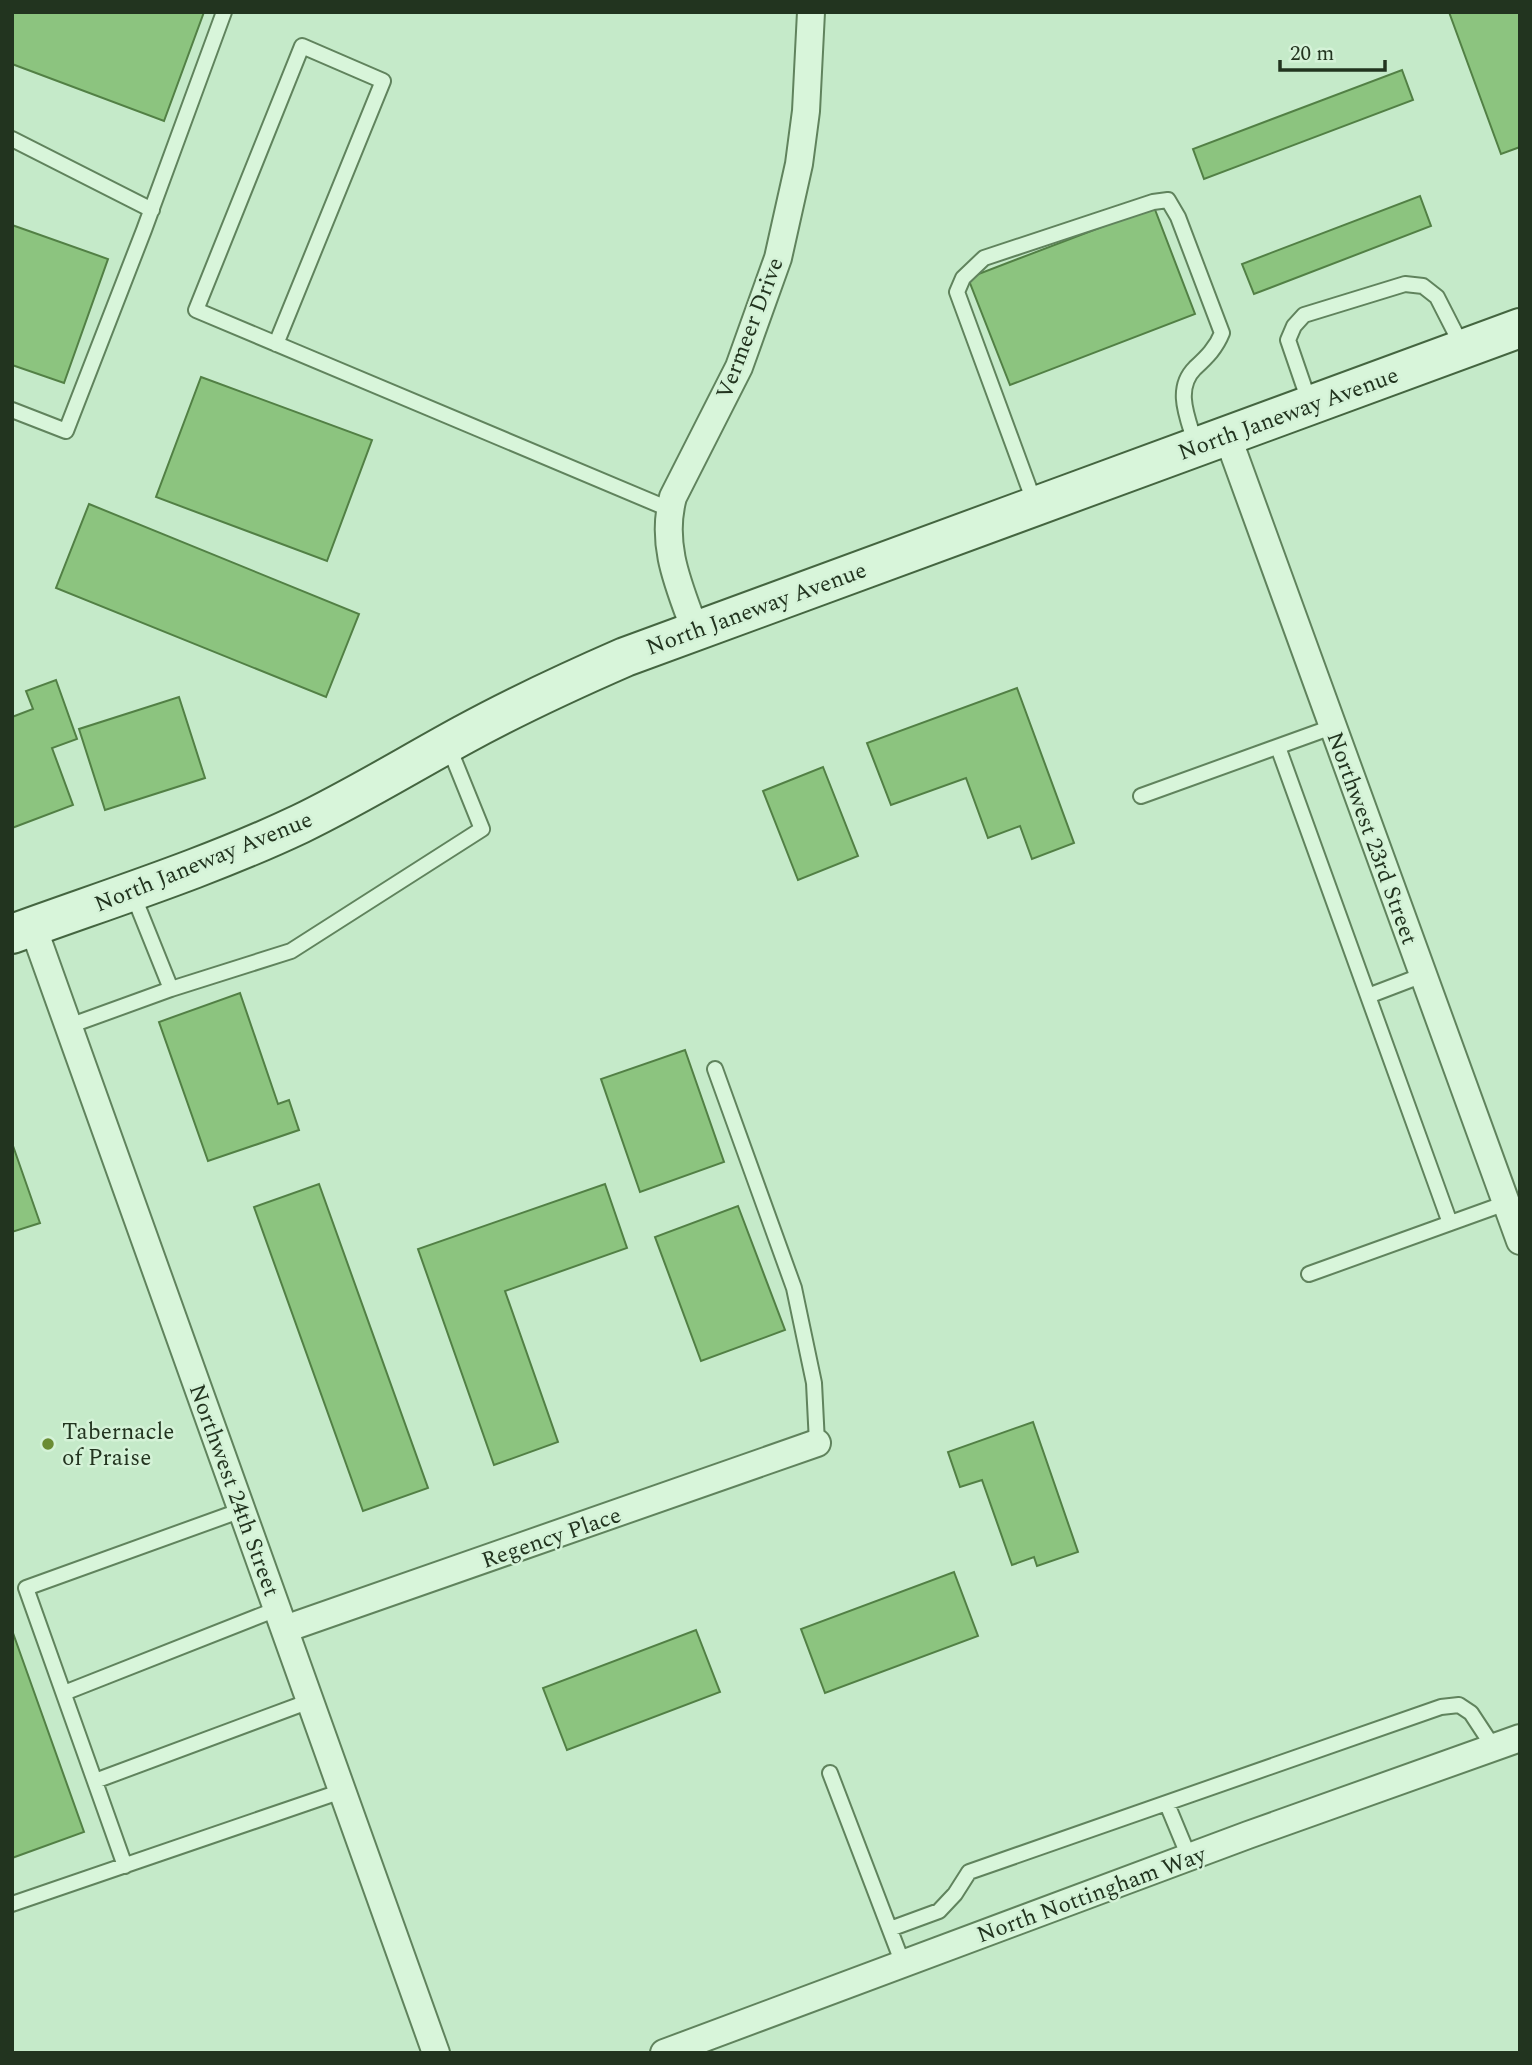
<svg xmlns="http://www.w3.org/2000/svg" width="1532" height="2065" font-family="Spectral,serif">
  <rect width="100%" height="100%" fill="#c5eac9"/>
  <path fill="#8cc47f" stroke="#528045" stroke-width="2" d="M 12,12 L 204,12 L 164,121 L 12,64 Z
    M 1449,12 L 1520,12 L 1520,147 L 1501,154 Z
    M 1402,70 L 1413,100 L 1204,179 L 1193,149 Z
    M 1420,196 L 1431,226 L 1254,294 L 1242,264 Z
    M 1154,207 L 1195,314 L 1010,385 L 968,278 Z
    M 12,225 L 108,259 L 64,383 L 12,365 Z
    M 201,377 L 372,440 L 327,561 L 156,497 Z
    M 89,504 L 359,614 L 326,697 L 56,588 Z
    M 56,680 L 77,739 L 52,748 L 73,805 L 12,828 L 12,717 L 33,709 L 26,691 Z
    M 1017,688 L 1074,843 L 1032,859 L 1020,826 L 988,838 L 966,778 L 891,805 L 867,743 Z
    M 179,697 L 205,778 L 105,810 L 79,729 Z
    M 823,767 L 858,856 L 798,880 L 763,791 Z
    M 240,993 L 278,1104 L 289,1100 L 299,1130 L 208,1161 L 159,1022 Z
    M 685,1050 L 724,1162 L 640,1192 L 601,1079 Z
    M 12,1143 L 40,1223 L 12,1232 Z
    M 319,1184 L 428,1488 L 363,1511 L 254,1207 Z
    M 605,1184 L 627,1248 L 505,1291 L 558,1442 L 494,1465 L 418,1249 Z
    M 738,1206 L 785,1330 L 701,1361 L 655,1237 Z
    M 1033,1422 L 1078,1552 L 1037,1566 L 1034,1557 L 1012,1565 L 982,1480 L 960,1487 L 948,1452 Z
    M 954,1572 L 978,1636 L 825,1693 L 801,1629 Z
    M 696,1630 L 720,1692 L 567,1750 L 543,1688 Z
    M 13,1633 L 84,1832 L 12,1858 L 12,1633 Z"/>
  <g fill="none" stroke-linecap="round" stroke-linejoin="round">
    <g stroke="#60835d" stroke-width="18">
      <path id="lane" d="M 12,139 L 152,210
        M 276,344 L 383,81 L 302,46 L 196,310 L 669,509
        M 1310,404 L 1288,340 L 1294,326 L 1304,315 L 1405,284 L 1423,286 L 1437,297 L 1462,346
        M 12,410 L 66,431 L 144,230 L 224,12
        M 1035,504 L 957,292 L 963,278 L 984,258 L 1153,202 L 1168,200 L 1178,217 L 1222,333 C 1216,348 1207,357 1195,368 C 1173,390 1189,420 1196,446
        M 1278,747 L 1450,1223
        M 1141,796 L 1332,727
        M 171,989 L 291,951 L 482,829 L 448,745
        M 1368,996 L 1423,975
        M 69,1026 L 171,989 L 132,892
        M 715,1069 L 794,1288 L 814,1383 L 817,1443
        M 1309,1274 L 1506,1203
        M 64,1693 L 277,1609
        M 830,1773 L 903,1964
        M 95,1781 L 310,1701
        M 1167,1804 L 1189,1857
        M 125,1866 L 26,1588 L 242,1510
        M 12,1904 L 342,1791
        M 890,1929 L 939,1911 L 955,1894 L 969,1872 L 1441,1707 L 1459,1705 L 1471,1713 L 1494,1748"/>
    </g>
    <g stroke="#60835d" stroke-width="30">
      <path id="street" d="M 1227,435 L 1520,1241
        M 695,630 C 679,586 660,545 673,497 L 739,367 L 778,258 L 799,164 L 806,111 L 811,12
        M 33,927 L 436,2053
        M 285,1629 L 817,1443
        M 664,2053 L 1248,1835 L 1520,1738"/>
    </g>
    <g stroke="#446540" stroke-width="42">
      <path id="secondary" d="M 12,934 C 108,899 207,868 300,824 C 356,797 408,765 463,735 C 516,706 570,681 625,657 L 1520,328"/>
    </g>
    <use href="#lane" stroke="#d8f5da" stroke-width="14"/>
    <use href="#street" stroke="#d8f5da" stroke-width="26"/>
    <use href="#secondary" stroke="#d8f5da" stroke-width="38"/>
  </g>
  <circle fill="#6a8c33" stroke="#d4f2d7" stroke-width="2.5" cx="48" cy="1444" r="7"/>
  <g text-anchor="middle" stroke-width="5" stroke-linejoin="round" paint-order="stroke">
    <g font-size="23" fill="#22341f" stroke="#d4f2d7">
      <text transform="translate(749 328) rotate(-69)" y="8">Vermeer Drive</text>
      <text transform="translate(1288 413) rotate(-20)" y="8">North Janeway Avenue</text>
      <text transform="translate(756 608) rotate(-20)" y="8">North Janeway Avenue</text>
      <text transform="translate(1373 838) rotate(70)" y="8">Northwest 23rd Street</text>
      <text transform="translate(203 861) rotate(-22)" y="8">North Janeway Avenue</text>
      <text transform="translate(235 1490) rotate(70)" y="8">Northwest 24th Street</text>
      <text transform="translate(551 1537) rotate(-19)" y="8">Regency Place</text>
      <text transform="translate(1091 1894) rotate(-20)" y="8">North Nottingham Way</text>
    </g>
    <g font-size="23" fill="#22341f" stroke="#d4f2d7" text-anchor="start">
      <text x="62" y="1439">Tabernacle<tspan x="62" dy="26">of Praise</tspan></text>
    </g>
  </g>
  <rect width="1532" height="2065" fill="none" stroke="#22341f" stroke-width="28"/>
  <path d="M1280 60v10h105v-10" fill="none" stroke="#22341f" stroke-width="3.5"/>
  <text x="1290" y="60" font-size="21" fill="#22341f" stroke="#d4f2d7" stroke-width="5" paint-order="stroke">20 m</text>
</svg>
